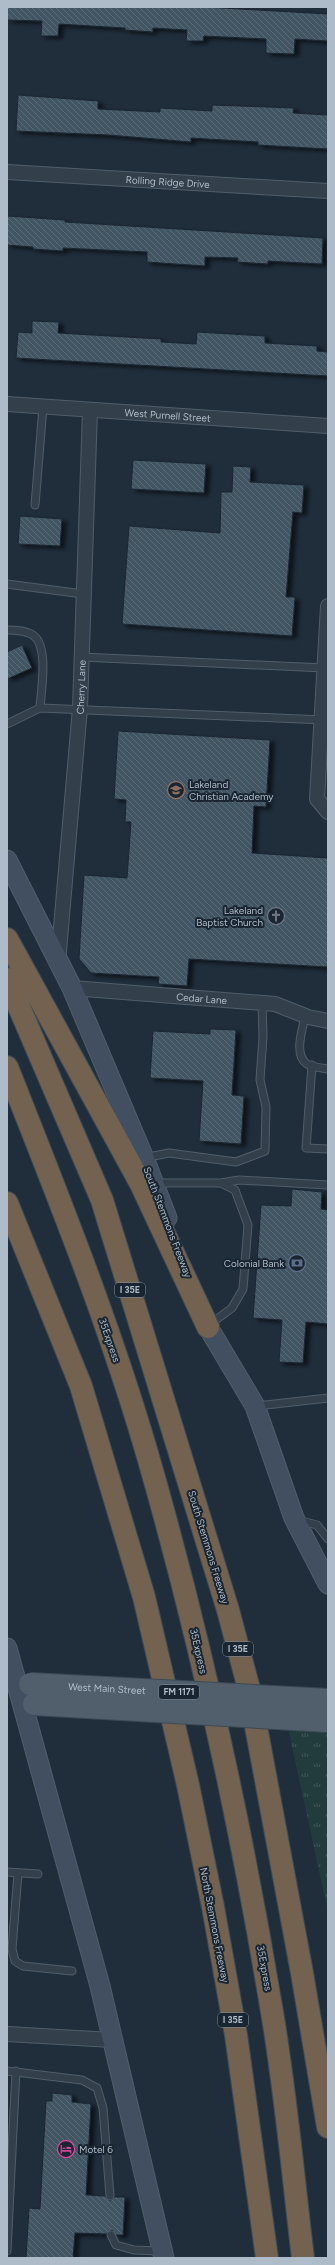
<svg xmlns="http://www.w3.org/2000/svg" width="335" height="2265" font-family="Figtree,sans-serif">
  <defs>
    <pattern id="grass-tufts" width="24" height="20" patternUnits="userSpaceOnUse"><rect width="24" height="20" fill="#223c3d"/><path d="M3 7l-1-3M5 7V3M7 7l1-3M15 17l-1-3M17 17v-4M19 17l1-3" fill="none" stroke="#405658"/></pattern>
    <pattern id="building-back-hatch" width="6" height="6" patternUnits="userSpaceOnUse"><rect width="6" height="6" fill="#425463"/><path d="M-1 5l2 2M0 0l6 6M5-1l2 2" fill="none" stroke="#5b6b78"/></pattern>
    <filter id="shadow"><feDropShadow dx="4.5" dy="2.5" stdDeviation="2" flood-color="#0009"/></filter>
  </defs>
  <rect width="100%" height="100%" fill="#202e3c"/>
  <path fill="url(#grass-tufts)" d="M 328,1695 L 328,1912 L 287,1723 Z"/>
  <path fill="url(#building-back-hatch)" stroke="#1b2733" filter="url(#shadow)" d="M 7,7 L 205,7 L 328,14 L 328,41 L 295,39 L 294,54 L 266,53 L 266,39 L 204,36 L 203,41 L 186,41 L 187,30 L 153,28 L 153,32 L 125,30 L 125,28 L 59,24 L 58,36 L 41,36 L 42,21 L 7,20 Z
    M 18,95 L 98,101 L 98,109 L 160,112 L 160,108 L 212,111 L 212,105 L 294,108 L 293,113 L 328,115 L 328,149 L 258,145 L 258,142 L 191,138 L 191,142 L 109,135 L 16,131 Z
    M 7,216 L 65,220 L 65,222 L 323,238 L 322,264 L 268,261 L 268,264 L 237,262 L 238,258 L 205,257 L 205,266 L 147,262 L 147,252 L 63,248 L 63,251 L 33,249 L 33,247 L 7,245 Z
    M 32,321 L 59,322 L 58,333 L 161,339 L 161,342 L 196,344 L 197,332 L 265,336 L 265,343 L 317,346 L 317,351 L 328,352 L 328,376 L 16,358 L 18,332 L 32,333 Z
    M 133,460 L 206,464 L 204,493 L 131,489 Z
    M 233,466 L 251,467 L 250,482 L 304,485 L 302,513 L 293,512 L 286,597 L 295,597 L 292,636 L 122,624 L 129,526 L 220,533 L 221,492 L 232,492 Z
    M 20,516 L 62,519 L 60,546 L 18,544 Z
    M 22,645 L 32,668 L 7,679 L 7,652 Z
    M 118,731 L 270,740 L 266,807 L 254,806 L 252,853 L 328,858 L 328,967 L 189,959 L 187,986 L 158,984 L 159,977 L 91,973 L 79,959 L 84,875 L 127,878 L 131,822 L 125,822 L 126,800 L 114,799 Z
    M 210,1029 L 236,1030 L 232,1095 L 244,1096 L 241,1144 L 199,1141 L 203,1081 L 150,1078 L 153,1031 L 210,1034 Z
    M 292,1189 L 322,1192 L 321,1209 L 328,1210 L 328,1324 L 306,1322 L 303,1363 L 279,1362 L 282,1320 L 253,1318 L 261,1205 L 291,1206 Z
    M 52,2093 L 72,2095 L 72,2102 L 91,2104 L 86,2195 L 105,2196 L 110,2201 L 115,2197 L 125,2197 L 123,2235 L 116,2235 L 112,2230 L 106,2234 L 75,2233 L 73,2258 L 26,2258 L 29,2208 L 40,2209 L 46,2101 L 52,2101 Z"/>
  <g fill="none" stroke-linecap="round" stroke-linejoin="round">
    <g stroke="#515e6a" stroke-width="9">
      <path id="lane" d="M 35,505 L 43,407
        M 7,584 L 83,594
        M 7,630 C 15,630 25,631 31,634 C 50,643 41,690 40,708
        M 81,657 L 324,668
        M 7,724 L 40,708 L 324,720
        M 305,1016 C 303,1028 293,1055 307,1064 C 312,1067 322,1068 328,1069
        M 312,1065 L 306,1148 L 328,1149
        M 144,1158 L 169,1153 L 236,1162 L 265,1151 L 266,1107 L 260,1080 L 263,1037 L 262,1003
        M 155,1183 L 221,1183 L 239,1180 L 328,1185
        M 209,1325 L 232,1308 L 243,1289 L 248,1225 L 235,1190 L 221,1183
        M 257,1406 L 328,1398
        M 298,1520 L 317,1525 L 328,1539
        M 7,1872 L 38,1874
        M 18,1873 L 12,1949 L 15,1961 L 23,1966 L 72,1971
        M 7,2071 L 82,2080 L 97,2088 L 103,2108 L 110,2196
        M 111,2235 L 116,2245 L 134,2250 L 160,2251
        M 7,2251 L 16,2071"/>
    </g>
    <g stroke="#515e6a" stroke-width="16">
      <g id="street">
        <path id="s1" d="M 7,172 L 328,191"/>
        <path id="s2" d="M 7,404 L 328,426"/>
        <path d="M 328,606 L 317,799 L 328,812"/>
        <path id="s3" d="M 58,962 L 80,708 L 90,410"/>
        <path id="s4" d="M 72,988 L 275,1004 L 308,1017 L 328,1021"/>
        <path d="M 7,2034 L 112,2040"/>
      </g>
    </g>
    <g stroke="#515e6a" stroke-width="21">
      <path id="secondary" d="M 7,860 L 72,988 L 144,1158 L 167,1218
        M 202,1312 L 208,1327 L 255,1406 L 294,1518 L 328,1584
        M 7,1648 L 100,1986 L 164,2258"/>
    </g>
    <g stroke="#3e4b57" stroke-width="24">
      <path id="highway" d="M 7,939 L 141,1184 L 208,1327
        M 7,979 L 102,1200 L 228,1610 L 249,1689 L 302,1973 L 328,2127
        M 7,1067 C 60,1201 114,1335 153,1474 C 203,1651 242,1831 272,2012 C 286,2094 293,2176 303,2258
        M 7,1203 L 81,1386 L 144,1597 L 188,1785 L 213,1907 L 236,2035 L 267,2258"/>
    </g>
    <use href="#lane" stroke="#33404c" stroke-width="7"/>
    <use href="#street" stroke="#33404c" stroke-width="14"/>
    <use href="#secondary" stroke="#414f60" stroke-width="19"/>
    <use href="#highway" stroke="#736250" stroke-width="22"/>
    <g stroke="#3d4955" stroke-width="24" stroke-linecap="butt">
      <g id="primary-bridge">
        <path id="s5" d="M 30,1684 L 328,1700"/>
        <path d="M 34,1704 L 328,1721"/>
      </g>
    </g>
    <use href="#primary-bridge" stroke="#515f6d" stroke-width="22"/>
  </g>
  <defs>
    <g id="school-ring" transform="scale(0.9)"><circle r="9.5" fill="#192531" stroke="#8d6e63" stroke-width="1.5"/><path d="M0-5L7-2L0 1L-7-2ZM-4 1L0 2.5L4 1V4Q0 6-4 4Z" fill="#8d6e63"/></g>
    <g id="church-ring" transform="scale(0.9)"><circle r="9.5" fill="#192531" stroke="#6b7280" stroke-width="1.5"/><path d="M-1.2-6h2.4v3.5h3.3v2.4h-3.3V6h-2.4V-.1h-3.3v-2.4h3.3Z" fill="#6b7280"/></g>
    <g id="bank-ring" transform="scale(0.9)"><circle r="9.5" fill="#192531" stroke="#5c6f8a" stroke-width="1.5"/><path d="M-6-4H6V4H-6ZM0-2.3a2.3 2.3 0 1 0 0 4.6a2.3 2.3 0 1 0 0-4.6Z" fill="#5c6f8a"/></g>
    <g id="hotel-ring" transform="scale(0.9)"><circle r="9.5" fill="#192531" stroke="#d1479c" stroke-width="1.5"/><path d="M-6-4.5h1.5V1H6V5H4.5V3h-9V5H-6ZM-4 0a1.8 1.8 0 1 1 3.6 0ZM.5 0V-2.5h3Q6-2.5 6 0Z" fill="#d1479c"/></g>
  </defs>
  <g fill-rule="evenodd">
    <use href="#school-ring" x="176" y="790"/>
    <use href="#church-ring" x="276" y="916"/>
    <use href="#bank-ring" x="297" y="1263"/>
    <use href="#hotel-ring" x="66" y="2149"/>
  </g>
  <g text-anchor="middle" stroke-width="4" stroke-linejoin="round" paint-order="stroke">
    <g fill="#192531" stroke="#818e9b" stroke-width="1">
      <rect x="115" y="1283" width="30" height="14" rx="3"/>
      <rect x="223" y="1642" width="30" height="14" rx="3"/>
      <rect x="159" y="1685" width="40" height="14" rx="3"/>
      <rect x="218" y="2013" width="30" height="14" rx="3"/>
    </g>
    <g font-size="9" font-weight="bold" fill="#aebbc8">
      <text x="130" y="1293">I 35E</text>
      <text x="238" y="1652">I 35E</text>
      <text x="179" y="1695">FM 1171</text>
      <text x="233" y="2023">I 35E</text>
    </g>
    <g font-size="10" fill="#aebbc8" stroke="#192531">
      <text dy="4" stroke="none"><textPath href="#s1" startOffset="161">Rolling Ridge Drive</textPath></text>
      <text dy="4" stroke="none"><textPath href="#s2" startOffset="161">West Purnell Street</textPath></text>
      <text dy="4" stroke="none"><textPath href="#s3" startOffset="276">Cherry Lane</textPath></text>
      <text dy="4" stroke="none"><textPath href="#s4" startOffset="130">Cedar Lane</textPath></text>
      <text transform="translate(168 1222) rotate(69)" y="4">South Stemmons Freeway</text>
      <text transform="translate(110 1340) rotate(71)" y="4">35Express</text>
      <text transform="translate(209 1547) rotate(73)" y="4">South Stemmons Freeway</text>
      <text transform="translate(199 1651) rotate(77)" y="4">35Express</text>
      <text dy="4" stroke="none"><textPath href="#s5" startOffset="77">West Main Street</textPath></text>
      <text transform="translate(215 1925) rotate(79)" y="4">North Stemmons Freeway</text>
      <text transform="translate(265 1968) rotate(80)" y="4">35Express</text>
    </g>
    <g font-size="10" fill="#aebbc8" stroke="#192531" text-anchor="start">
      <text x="189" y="788">Lakeland<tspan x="189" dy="12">Christian Academy</tspan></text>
      <text x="263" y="914" text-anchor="end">Lakeland<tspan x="263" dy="12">Baptist Church</tspan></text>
      <text x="284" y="1267" text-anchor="end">Colonial Bank</text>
      <text x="79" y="2153">Motel 6</text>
    </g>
  </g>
  <rect width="335" height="2265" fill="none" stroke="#aebbc8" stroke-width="16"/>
</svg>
